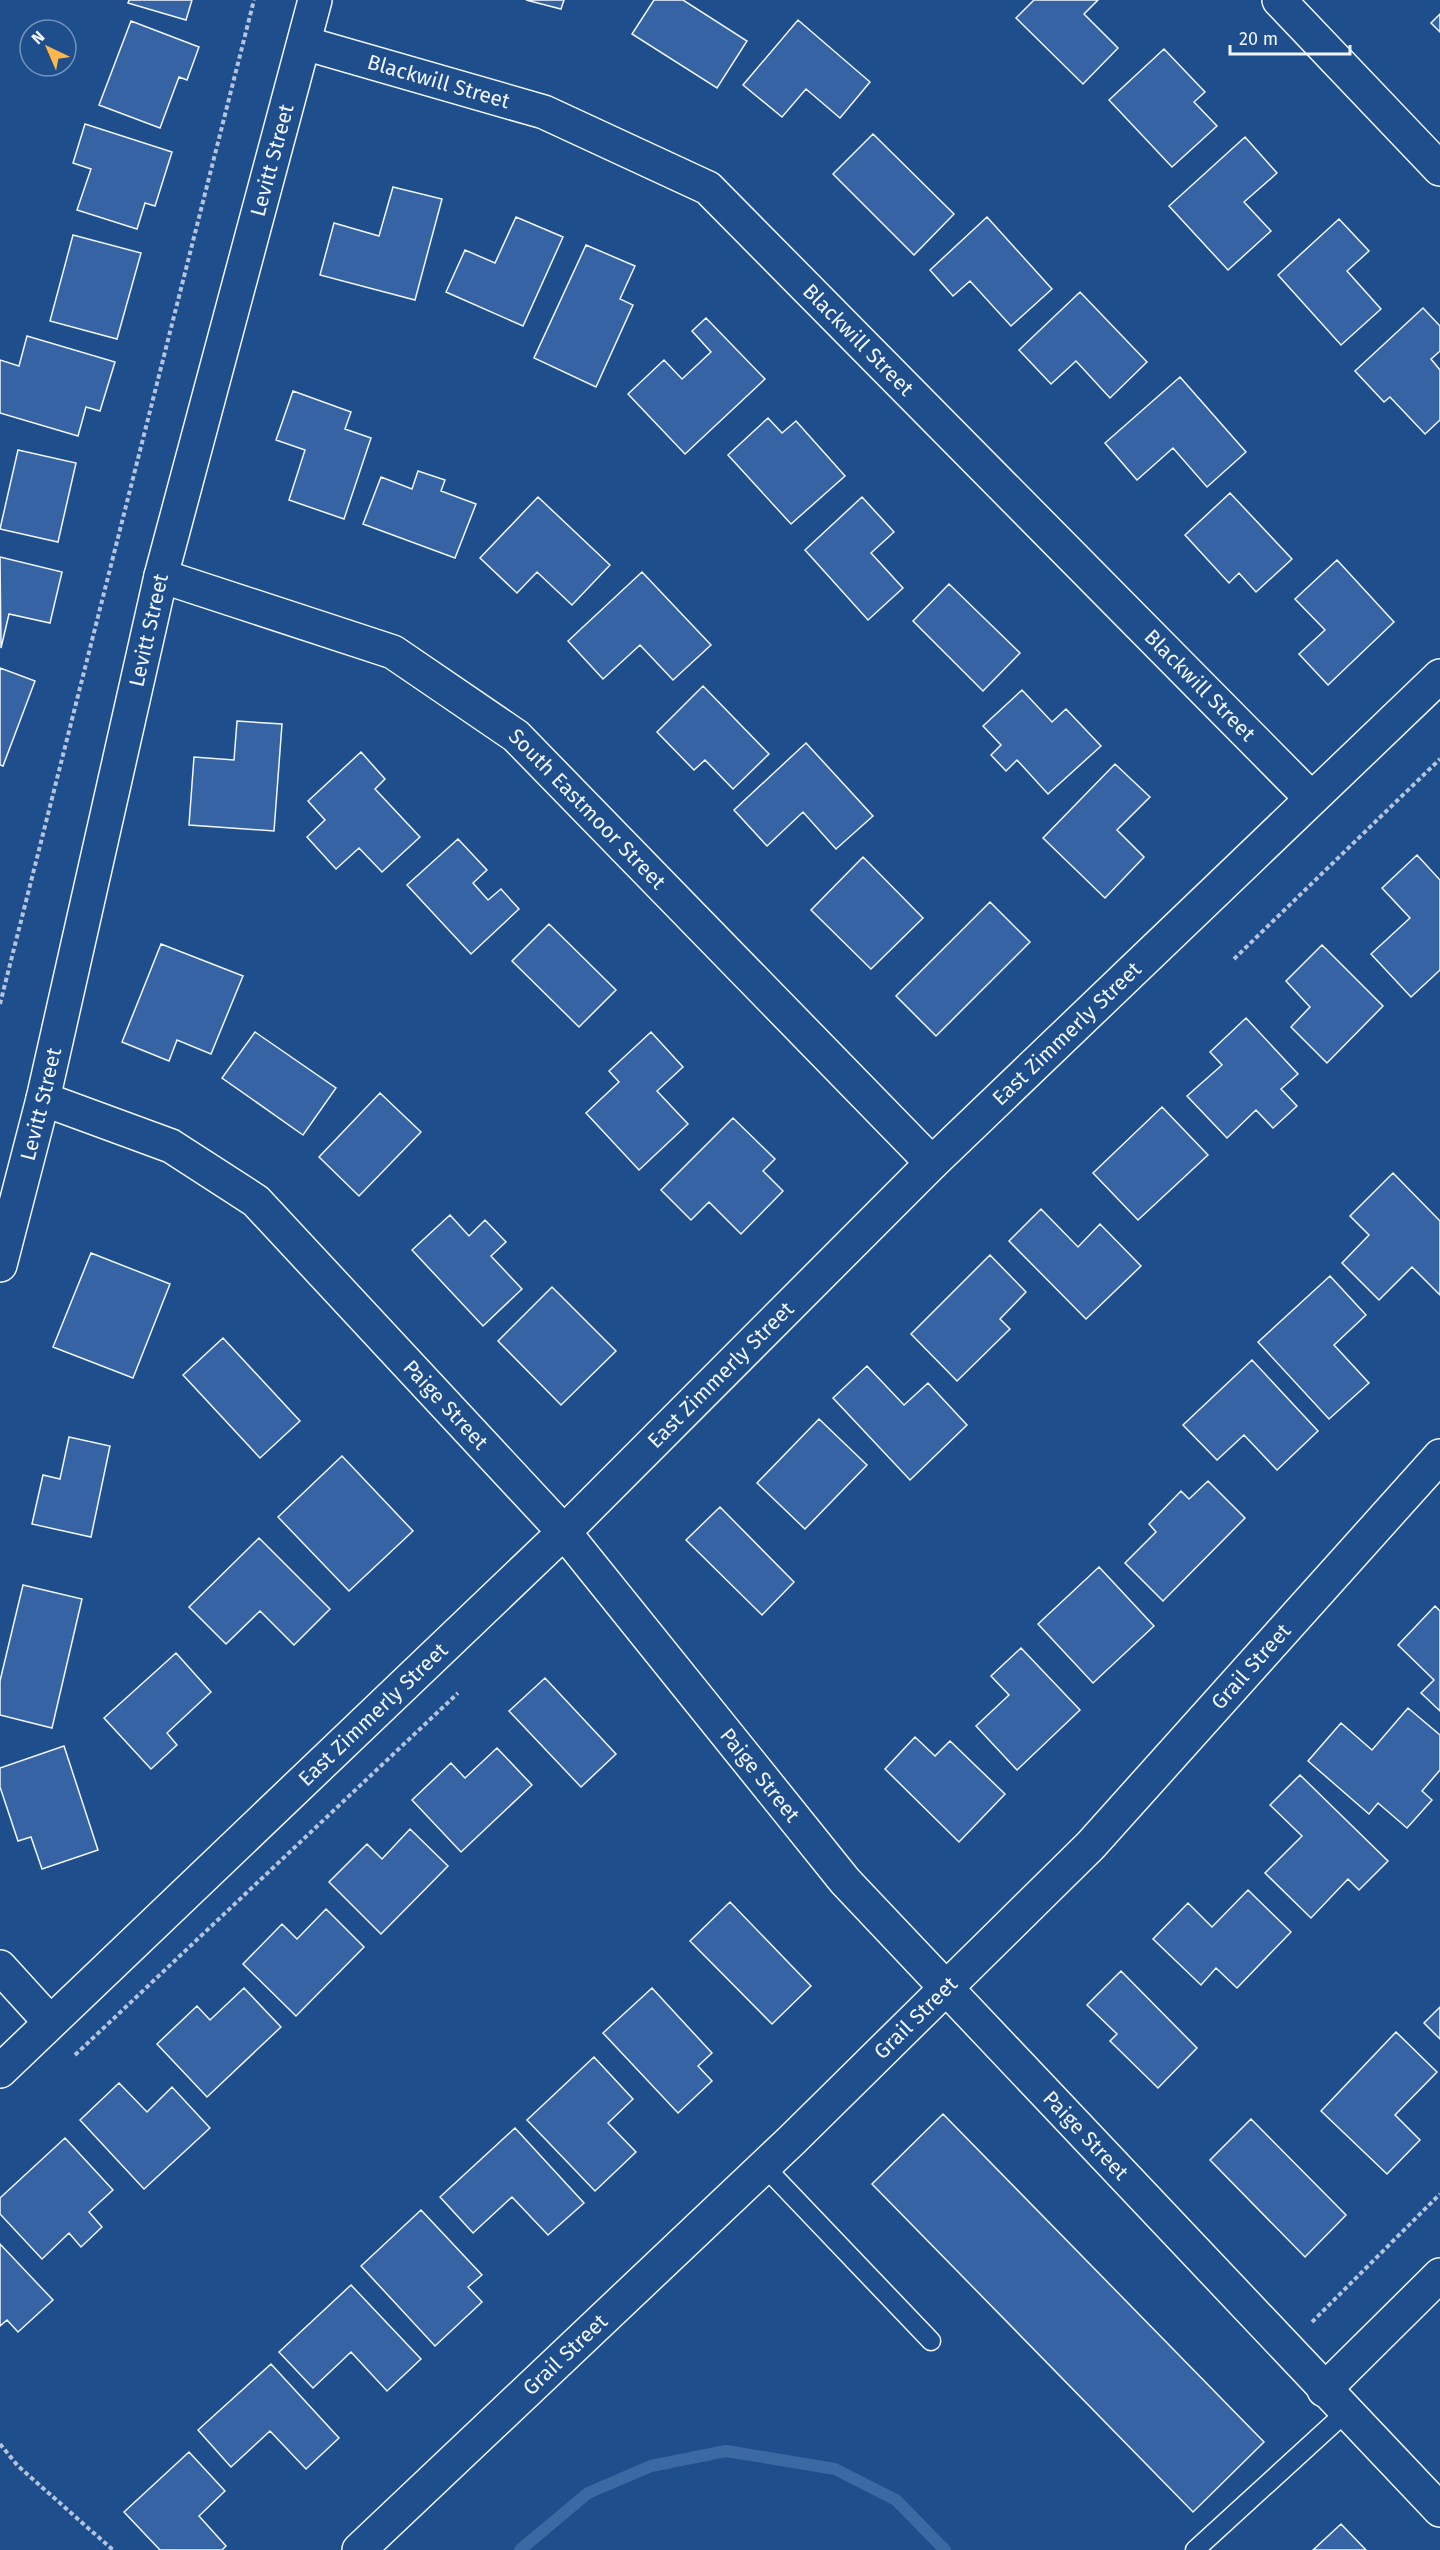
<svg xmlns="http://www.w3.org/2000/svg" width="1440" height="2550" font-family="'Fira Sans',sans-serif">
  <rect width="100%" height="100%" fill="#1f4e8c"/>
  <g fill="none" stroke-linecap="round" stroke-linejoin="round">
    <path stroke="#3b69a3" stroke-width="12" d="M 520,2550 L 588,2493 L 651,2466 L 726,2451 L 835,2469 L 896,2500 L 945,2550"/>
  </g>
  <path fill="#3563a3" stroke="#f2f6ff" stroke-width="1.5" d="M 129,0 L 192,0 L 186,20 L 128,3 Z
    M 526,0 L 564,0 L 561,9 Z
    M 654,0 L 683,0 L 747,41 L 717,88 L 632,34 Z
    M 1034,0 L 1098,0 L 1084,14 L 1118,48 L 1083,84 L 1016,18 Z
    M 1440,14 L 1440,32 L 1431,23 Z
    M 798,20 L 870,82 L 840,118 L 806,89 L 782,117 L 743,85 Z
    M 131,21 L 199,47 L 187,80 L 179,77 L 160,128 L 99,105 Z
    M 1164,49 L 1205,92 L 1194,102 L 1217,126 L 1172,167 L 1109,100 Z
    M 85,124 L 172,152 L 155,206 L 145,203 L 137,229 L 77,210 L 91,169 L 73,163 Z
    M 873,134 L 954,214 L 914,255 L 833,174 Z
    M 1245,137 L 1277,173 L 1244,202 L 1271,231 L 1228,270 L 1169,206 Z
    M 393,187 L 442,199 L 415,300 L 320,275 L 334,223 L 379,236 Z
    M 516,217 L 563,237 L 523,326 L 446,292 L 465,250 L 495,263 Z
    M 987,217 L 1052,289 L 1011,326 L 970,281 L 953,296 L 930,270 Z
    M 1339,219 L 1369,251 L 1347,271 L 1381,309 L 1341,345 L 1278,275 Z
    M 73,235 L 141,253 L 117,339 L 50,321 Z
    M 586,245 L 635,266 L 620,299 L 633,305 L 596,387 L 534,358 Z
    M 1080,292 L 1147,362 L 1110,398 L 1076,361 L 1051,384 L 1019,350 Z
    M 1423,308 L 1440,326 L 1440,351 L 1431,359 L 1440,370 L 1440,420 L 1425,434 L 1390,397 L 1384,402 L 1355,371 Z
    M 706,318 L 765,379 L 685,454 L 628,394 L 664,360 L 682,379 L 711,352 L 692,331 Z
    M 27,336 L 115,362 L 100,411 L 86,407 L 78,436 L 0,413 L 0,360 L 19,366 Z
    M 1180,377 L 1246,452 L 1207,487 L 1173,448 L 1137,480 L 1105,443 Z
    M 293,391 L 351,412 L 345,429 L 371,438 L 344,519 L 289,500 L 305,450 L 276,440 Z
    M 768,418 L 782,433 L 796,421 L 845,476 L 791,524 L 728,455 Z
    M 18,450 L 76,463 L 58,542 L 0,529 Z
    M 418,471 L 445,480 L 441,491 L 476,504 L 455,558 L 363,524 L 381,477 L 412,489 Z
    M 1230,493 L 1292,559 L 1256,592 L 1239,573 L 1229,583 L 1185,535 Z
    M 538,497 L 610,565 L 572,605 L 537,572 L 517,593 L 480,558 Z
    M 862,497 L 894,532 L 871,553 L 903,588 L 868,620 L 805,550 Z
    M 0,557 L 62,572 L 50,623 L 9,614 L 1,648 Z
    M 1337,560 L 1394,622 L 1328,685 L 1299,654 L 1325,630 L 1295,599 Z
    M 642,572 L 711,645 L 673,680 L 640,645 L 603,679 L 568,641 Z
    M 949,584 L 1020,653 L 983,691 L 913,621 Z
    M 0,668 L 35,681 L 3,766 L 0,765 Z
    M 703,686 L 769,754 L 733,789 L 705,760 L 694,770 L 657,732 Z
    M 1022,690 L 1052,722 L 1066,709 L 1101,746 L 1048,794 L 1017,760 L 1006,771 L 991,755 L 1001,745 L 983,726 Z
    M 237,721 L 282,724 L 274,831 L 189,825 L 194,757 L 234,760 Z
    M 806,743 L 873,816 L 836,849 L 803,812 L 767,846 L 734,810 Z
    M 361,752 L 385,779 L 375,789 L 420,837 L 382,872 L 359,848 L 336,869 L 307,837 L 325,820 L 308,801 Z
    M 1115,764 L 1150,797 L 1117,830 L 1144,857 L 1105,898 L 1043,838 Z
    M 458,839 L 487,870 L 473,883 L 488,900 L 501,889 L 519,909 L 471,954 L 407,885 Z
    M 1417,855 L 1440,880 L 1440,970 L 1411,997 L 1371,954 L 1410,918 L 1382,888 Z
    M 863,857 L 923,918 L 871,969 L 811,910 Z
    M 990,902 L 1030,942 L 936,1036 L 896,996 Z
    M 549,924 L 616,990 L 579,1027 L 512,961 Z
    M 161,944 L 243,976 L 211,1054 L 177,1040 L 169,1061 L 122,1042 Z
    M 1322,945 L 1383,1006 L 1327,1063 L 1291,1027 L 1310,1007 L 1286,981 Z
    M 1246,1018 L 1298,1074 L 1281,1089 L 1297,1106 L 1273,1128 L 1256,1110 L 1227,1138 L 1187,1096 L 1222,1065 L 1210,1052 Z
    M 255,1032 L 336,1088 L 303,1135 L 222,1078 Z
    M 651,1032 L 683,1067 L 657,1091 L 688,1124 L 639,1170 L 586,1113 L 619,1082 L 609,1071 Z
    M 380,1093 L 421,1132 L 359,1196 L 319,1157 Z
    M 1162,1107 L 1208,1155 L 1138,1220 L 1093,1173 Z
    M 733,1118 L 775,1159 L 763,1171 L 783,1191 L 741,1234 L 709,1202 L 691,1220 L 661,1190 Z
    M 1393,1173 L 1440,1221 L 1440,1295 L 1412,1267 L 1379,1300 L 1342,1263 L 1369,1235 L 1350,1216 Z
    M 1041,1209 L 1078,1247 L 1100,1224 L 1141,1266 L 1086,1319 L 1009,1241 Z
    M 450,1215 L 469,1236 L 485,1220 L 506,1242 L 491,1256 L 522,1289 L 483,1326 L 412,1250 Z
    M 91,1253 L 170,1284 L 133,1378 L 53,1347 Z
    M 990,1255 L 1026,1292 L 1000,1319 L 1010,1329 L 957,1381 L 911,1334 Z
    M 1330,1276 L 1366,1315 L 1334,1345 L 1369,1383 L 1329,1419 L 1258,1342 Z
    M 552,1287 L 616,1351 L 561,1405 L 498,1341 Z
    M 223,1338 L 300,1421 L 260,1458 L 183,1375 Z
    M 1252,1360 L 1318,1431 L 1277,1470 L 1244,1435 L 1217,1460 L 1183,1425 Z
    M 867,1366 L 904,1405 L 928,1383 L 967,1425 L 910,1480 L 833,1398 Z
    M 819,1419 L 867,1465 L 805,1529 L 757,1483 Z
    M 69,1437 L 110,1446 L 91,1537 L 32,1524 L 43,1475 L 60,1479 Z
    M 342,1456 L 413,1531 L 349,1591 L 278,1517 Z
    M 1208,1481 L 1245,1518 L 1163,1601 L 1125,1563 L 1156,1532 L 1149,1524 L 1181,1491 L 1189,1499 Z
    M 720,1507 L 794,1582 L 762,1615 L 686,1540 Z
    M 259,1538 L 330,1609 L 294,1645 L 260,1611 L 226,1644 L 189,1607 Z
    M 1099,1567 L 1154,1626 L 1093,1683 L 1038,1624 Z
    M 23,1585 L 82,1599 L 52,1728 L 0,1715 L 0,1681 Z
    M 1435,1606 L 1440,1611 L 1440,1711 L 1421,1693 L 1434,1680 L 1398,1645 Z
    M 1021,1648 L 1080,1710 L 1017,1770 L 976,1726 L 1009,1695 L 991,1676 Z
    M 176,1653 L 211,1692 L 167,1733 L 177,1745 L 151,1769 L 104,1718 Z
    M 545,1678 L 616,1754 L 581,1787 L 509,1711 Z
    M 1408,1708 L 1440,1735 L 1440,1770 L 1422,1791 L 1432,1800 L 1407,1828 L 1378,1803 L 1369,1814 L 1308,1761 L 1341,1723 L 1372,1750 Z
    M 915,1737 L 935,1756 L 950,1741 L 1005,1794 L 959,1842 L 885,1769 Z
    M 64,1746 L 98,1850 L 42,1869 L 31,1837 L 18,1841 L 0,1787 L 0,1768 Z
    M 497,1748 L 532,1785 L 461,1852 L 412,1800 L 451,1763 L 465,1778 Z
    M 1300,1775 L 1388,1861 L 1359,1890 L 1348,1879 L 1311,1918 L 1265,1873 L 1302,1836 L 1270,1805 Z
    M 410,1829 L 448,1866 L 381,1934 L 329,1882 L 367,1844 L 382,1859 Z
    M 1248,1890 L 1291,1932 L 1237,1988 L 1216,1968 L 1201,1985 L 1153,1939 L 1188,1903 L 1212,1927 Z
    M 730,1902 L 811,1986 L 772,2024 L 690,1941 Z
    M 326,1909 L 364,1947 L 296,2016 L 243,1964 L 282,1924 L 297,1939 Z
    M 1121,1971 L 1197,2048 L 1158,2088 L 1110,2041 L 1117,2034 L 1087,2005 Z
    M 244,1988 L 281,2027 L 207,2097 L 157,2044 L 197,2006 L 210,2020 Z
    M 652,1988 L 712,2053 L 698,2066 L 712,2081 L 678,2113 L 603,2033 Z
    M 1440,2007 L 1440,2039 L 1424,2023 Z
    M 1396,2032 L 1437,2072 L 1395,2115 L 1420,2140 L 1387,2174 L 1321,2111 Z
    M 594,2057 L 633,2099 L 608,2123 L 636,2152 L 595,2191 L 527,2120 Z
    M 119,2083 L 147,2112 L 172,2087 L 210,2128 L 144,2189 L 80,2120 Z
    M 943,2114 L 1264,2442 L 1193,2512 L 872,2184 Z
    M 1251,2119 L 1346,2215 L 1305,2257 L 1210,2160 Z
    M 515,2128 L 584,2203 L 548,2235 L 512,2197 L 473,2233 L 440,2197 Z
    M 65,2138 L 113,2190 L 89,2212 L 102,2227 L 81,2247 L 69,2233 L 42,2259 L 0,2214 L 0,2198 Z
    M 421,2210 L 482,2275 L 468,2287 L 482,2302 L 435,2346 L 361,2266 Z
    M 0,2244 L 53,2300 L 18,2332 L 7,2320 L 0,2326 Z
    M 351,2285 L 421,2359 L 387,2391 L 351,2352 L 313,2388 L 279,2352 Z
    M 271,2364 L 339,2438 L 306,2469 L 270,2431 L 231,2467 L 198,2430 Z
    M 189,2452 L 225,2491 L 199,2516 L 226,2546 L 222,2550 L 160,2550 L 124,2512 Z
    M 1341,2524 L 1366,2550 L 1313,2550 Z"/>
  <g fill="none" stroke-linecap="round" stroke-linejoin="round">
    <g stroke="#f2f6ff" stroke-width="21">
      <path id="service" d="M 764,2166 L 931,2341
        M 1195,2550 L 1346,2412"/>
    </g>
    <g stroke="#f2f6ff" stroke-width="36">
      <g id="minor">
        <path d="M 1279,0 L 1440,169"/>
        <path id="s1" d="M 304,43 L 544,112 L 708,188 L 1311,798"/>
        <path id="s2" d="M 161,576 L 393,652 L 516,736 L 932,1163"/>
        <path id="s3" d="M 43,1099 L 171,1146 L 256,1201 L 564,1532 L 845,1881 L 1440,2510"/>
        <path id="s4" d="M 0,1265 L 43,1099 L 161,576 L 315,0"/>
        <path d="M 0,1967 L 50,2022"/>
        <path id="s5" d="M 0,2071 L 564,1532 L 932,1163 L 1440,676"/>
        <path d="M 1324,2390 L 1440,2275"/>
        <path id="s6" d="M 359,2550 L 792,2140 L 1091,1845 L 1440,1456"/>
      </g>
    </g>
    <path stroke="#b3c4dc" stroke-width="4" stroke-dasharray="4.5 3" stroke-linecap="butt" d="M 1234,959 L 1440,759
      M 0,1004 L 254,0
      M 75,2055 L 458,1693
      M 1312,2322 L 1440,2194
      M 0,2444 L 18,2466 L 113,2550"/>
    <use href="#service" stroke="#1f4e8c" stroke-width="18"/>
    <use href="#minor" stroke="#1f4e8c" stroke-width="33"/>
  </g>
  <g text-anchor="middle" stroke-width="4.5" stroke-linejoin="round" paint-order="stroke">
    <g font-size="21" fill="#f2f6ff" stroke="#1f4e8c">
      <text dy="7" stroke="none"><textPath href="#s1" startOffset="140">Blackwill Street</textPath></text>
      <text dy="7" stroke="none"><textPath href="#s4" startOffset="1138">Levitt Street</textPath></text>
      <text dy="7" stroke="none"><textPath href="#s1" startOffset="644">Blackwill Street</textPath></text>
      <text dy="7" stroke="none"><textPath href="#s4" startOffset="652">Levitt Street</textPath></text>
      <text dy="7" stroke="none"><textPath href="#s1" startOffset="1130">Blackwill Street</textPath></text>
      <text dy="7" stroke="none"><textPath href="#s2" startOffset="495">South Eastmoor Street</textPath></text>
      <text dy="7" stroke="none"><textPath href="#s5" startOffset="1488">East Zimmerly Street</textPath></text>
      <text dy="7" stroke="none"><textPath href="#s4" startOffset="166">Levitt Street</textPath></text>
      <text dy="7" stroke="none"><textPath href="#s5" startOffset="1002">East Zimmerly Street</textPath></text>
      <text dy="7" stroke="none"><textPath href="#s3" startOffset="516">Paige Street</textPath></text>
      <text dy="7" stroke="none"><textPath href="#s6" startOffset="1256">Grail Street</textPath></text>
      <text dy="7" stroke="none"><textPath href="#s5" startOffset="516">East Zimmerly Street</textPath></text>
      <text dy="7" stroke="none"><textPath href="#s3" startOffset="1002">Paige Street</textPath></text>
      <text dy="7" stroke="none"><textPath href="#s6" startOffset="770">Grail Street</textPath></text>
      <text dy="7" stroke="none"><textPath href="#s3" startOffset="1488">Paige Street</textPath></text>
      <text dy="7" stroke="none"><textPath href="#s6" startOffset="284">Grail Street</textPath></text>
    </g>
  </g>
  <g transform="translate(48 48) rotate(316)"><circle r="28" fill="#1f4e8c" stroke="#7391ba" stroke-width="1.5"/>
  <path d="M0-4.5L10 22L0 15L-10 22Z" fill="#ffb74d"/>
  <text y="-9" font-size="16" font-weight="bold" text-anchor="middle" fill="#f2f6ff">N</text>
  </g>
  <path d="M1230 45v9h120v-9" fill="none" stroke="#f2f6ff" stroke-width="3"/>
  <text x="1239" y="45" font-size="18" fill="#f2f6ff" stroke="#1f4e8c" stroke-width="4.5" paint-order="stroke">20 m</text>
</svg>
